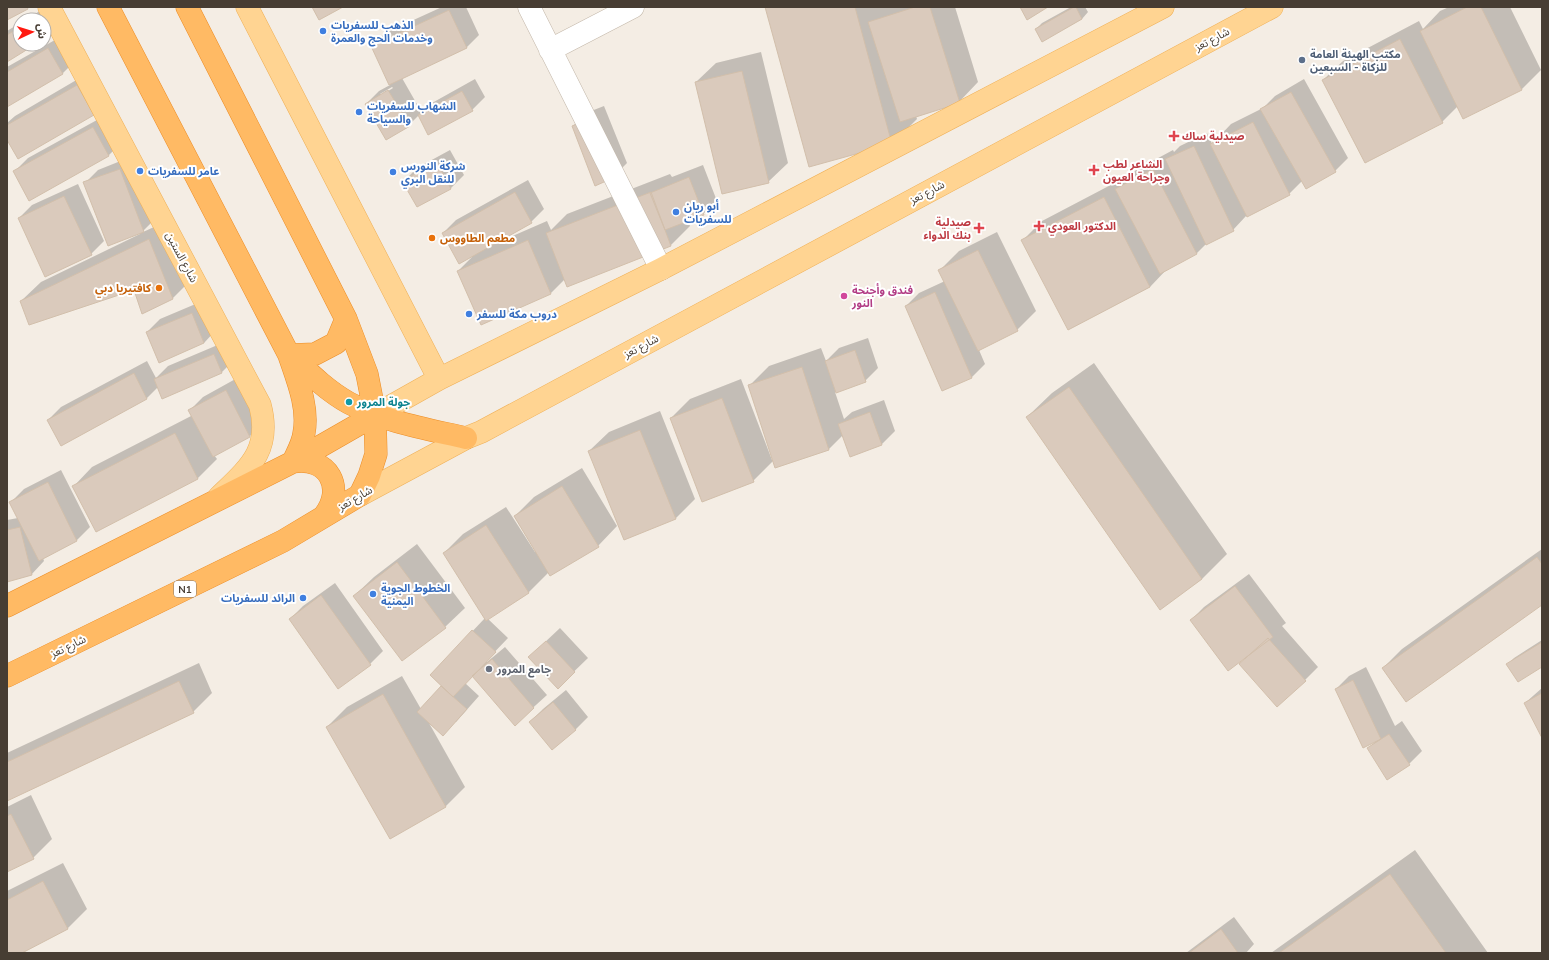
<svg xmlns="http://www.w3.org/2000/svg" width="1549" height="960" font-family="'Nunito Sans','Noto Sans Arabic',sans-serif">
  <rect width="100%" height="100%" fill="#f4ede4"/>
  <path fill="#0003" fill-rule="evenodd" d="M 442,7 L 466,7 L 479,35 L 466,48 L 402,78 L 422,113 L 432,103 L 475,79 L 485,97 L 472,110 L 419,115 L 409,125 L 366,104 L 379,91 L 390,85 L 372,47 L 385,33 ZM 392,87 L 393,88 L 380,96 L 380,94 Z
    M 767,7 L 955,7 L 978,82 L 959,102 L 916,116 L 917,119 L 892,144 Z
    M 1071,7 L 1085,7 L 1088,12 L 1082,19 L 1042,41 L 1036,29 L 1042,23 Z
    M 1449,7 L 1510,7 L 1541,70 L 1522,89 L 1458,106 L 1442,122 L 1323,80 L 1343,61 L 1419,21 L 1423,29 L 1440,11 Z
    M 43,9 L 54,27 L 44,36 L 44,20 L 25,20 Z
    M 20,23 L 20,44 L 34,44 L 7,61 L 7,31 Z
    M 62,36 L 76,60 L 62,74 L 7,106 L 7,67 Z
    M 761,52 L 788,163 L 768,182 L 696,82 L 716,63 Z
    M 90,72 L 107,101 L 19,158 L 7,138 L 7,123 L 15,116 Z
    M 1304,79 L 1348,158 L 1335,171 L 1302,181 L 1289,194 L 1246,216 L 1233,230 L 1207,243 L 1197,253 L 1168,268 L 1150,287 L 1069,329 L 1023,240 L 1042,221 L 1124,178 L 1125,181 L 1136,170 L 1173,150 L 1174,152 L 1180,146 L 1207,133 L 1212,144 L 1231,124 L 1263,108 L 1275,96 Z
    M 604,106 L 627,163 L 614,176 L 573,126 L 586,113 Z
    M 106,115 L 122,142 L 109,155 L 30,199 L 15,171 L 28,158 Z
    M 450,150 L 464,175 L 451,188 L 417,206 L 404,181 L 417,168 Z
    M 133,156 L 156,218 L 141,233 L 169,220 L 192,279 L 173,298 L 143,313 L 135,289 L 21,301 L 41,282 L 140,234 L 85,183 L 98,170 Z
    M 703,165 L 717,201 L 703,214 L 688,220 L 690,226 L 671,245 L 567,286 L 565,279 L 551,293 L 481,324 L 458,271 L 472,257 L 443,233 L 456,220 L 528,180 L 544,209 L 531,222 L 501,240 L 501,241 L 547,221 L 551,230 L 567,214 L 670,174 L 672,177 Z
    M 78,184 L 104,241 L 91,254 L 19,218 L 32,205 Z
    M 997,232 L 1036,311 L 1017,330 L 979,350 L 985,364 L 972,377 L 943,390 L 906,306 L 919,293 L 945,281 L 940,270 L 959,251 Z
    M 205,300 L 217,329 L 204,343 L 147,332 L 160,319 Z
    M 868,338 L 878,368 L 865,381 L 835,392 L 844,419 L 852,412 L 884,400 L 895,431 L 882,444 L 850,455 L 843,435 L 829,449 L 774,460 L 753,481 L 671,418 L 690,399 L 741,379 L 772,460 L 774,460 L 750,385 L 769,366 L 821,348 L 826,361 L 839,348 Z
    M 227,341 L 235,359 L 222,372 L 158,387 L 147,398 L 61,444 L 48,420 L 61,407 L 147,361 L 156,378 L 168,366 Z
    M 1094,363 L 1227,554 L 1202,579 L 1160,608 L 1027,417 L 1052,393 Z
    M 239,377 L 263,423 L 250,436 L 214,455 L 217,459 L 197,479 L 73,487 L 92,467 L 193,415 L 190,410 L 203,397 Z
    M 660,411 L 695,499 L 676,518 L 589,451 L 609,432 Z
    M 582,468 L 617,526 L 598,546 L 549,572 L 529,592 L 487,618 L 508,638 L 486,661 L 487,662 L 505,647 L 547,695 L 515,724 L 472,675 L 465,683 L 479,696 L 456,722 L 429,723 L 465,787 L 446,806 L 390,838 L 327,727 L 347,707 L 402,676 L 421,709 L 442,686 L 431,675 L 485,618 L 444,553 L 463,534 L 506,507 L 535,552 L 536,551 L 515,516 L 534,497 Z
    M 61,470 L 90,527 L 77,540 L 43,558 L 44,561 L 31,575 L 7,581 L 7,520 L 18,518 L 10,503 L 24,489 Z
    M 417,544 L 465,608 L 445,627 L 402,660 L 354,596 L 374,577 Z
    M 1542,549 L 1542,604 L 1383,668 L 1402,649 Z
    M 1249,574 L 1286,623 L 1282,626 L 1318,667 L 1305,680 L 1245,659 L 1191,620 L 1204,607 Z
    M 335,583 L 383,651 L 370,664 L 290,619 L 303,606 Z
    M 560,628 L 588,658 L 558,687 L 543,644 Z
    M 1542,640 L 1542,665 L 1508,664 L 1514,658 Z
    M 199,663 L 212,693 L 193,712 L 7,799 L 7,753 Z
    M 1366,667 L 1395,726 L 1402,721 L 1422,751 L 1409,764 L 1368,749 L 1375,742 L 1336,689 L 1349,676 Z
    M 1542,688 L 1542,736 L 1525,703 Z
    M 566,690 L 588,717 L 575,730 L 530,722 L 543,709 Z
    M 31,795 L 52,839 L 33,858 L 7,871 L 7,807 Z
    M 1415,850 L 1488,953 L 1271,953 Z
    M 63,863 L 87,909 L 67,929 L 19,953 L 7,953 L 7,891 Z
    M 1234,917 L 1254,944 L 1246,953 L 1186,953 Z"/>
  <path fill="#dacabc" stroke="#d2bfab" d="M 7,7 L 27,7 L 28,9 L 7,20 Z
    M 312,7 L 343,7 L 319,20 Z
    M 765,7 L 855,7 L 892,144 L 809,167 Z
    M 915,7 L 930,7 L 960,103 L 900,122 L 868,22 Z
    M 1020,7 L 1048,7 L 1027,20 Z
    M 1074,7 L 1076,7 L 1082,19 L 1042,42 L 1035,29 Z
    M 1467,7 L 1481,7 L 1522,90 L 1463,119 L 1420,31 Z
    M 449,10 L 467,48 L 389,85 L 371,46 Z
    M 20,27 L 20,44 L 36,44 L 7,62 L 7,35 Z
    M 1400,39 L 1443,123 L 1365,163 L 1322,80 Z
    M 48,48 L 63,74 L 7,107 L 7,72 Z
    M 742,71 L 769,183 L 722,194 L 695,82 Z
    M 77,85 L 94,115 L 18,159 L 7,140 L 7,125 Z
    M 388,90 L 410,126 L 386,140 L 365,104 Z
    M 462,91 L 473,111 L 428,135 L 418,115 Z
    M 1291,92 L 1336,172 L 1306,189 L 1260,109 Z
    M 591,118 L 615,177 L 595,186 L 572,126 Z
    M 1253,122 L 1290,195 L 1247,217 L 1210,144 Z
    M 93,127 L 109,156 L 29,201 L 13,171 Z
    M 1194,146 L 1234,231 L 1206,245 L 1165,159 Z
    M 437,162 L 451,189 L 417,207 L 402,181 Z
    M 120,169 L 144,232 L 108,246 L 83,182 Z
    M 1153,169 L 1197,254 L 1160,274 L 1115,189 Z
    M 689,177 L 704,215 L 665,230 L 650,193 Z
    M 515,192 L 532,223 L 459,264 L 442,233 Z
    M 651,192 L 671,246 L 567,287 L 546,233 Z
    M 64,196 L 92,255 L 45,277 L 18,218 Z
    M 1104,197 L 1150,287 L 1068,330 L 1021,240 Z
    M 149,239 L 173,299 L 142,314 L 134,290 L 29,325 L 20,301 Z
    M 528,240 L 551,294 L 481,325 L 457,271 Z
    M 978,250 L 1018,331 L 978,351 L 938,270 Z
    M 935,292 L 972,378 L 942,391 L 905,306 Z
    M 192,313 L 204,343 L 159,363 L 146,332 Z
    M 855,350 L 866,382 L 836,393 L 825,361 Z
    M 214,354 L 222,373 L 162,399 L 154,379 Z
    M 802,367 L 829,450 L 775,468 L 748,385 Z
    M 134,373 L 147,399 L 61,446 L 47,420 Z
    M 1069,387 L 1202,579 L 1160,610 L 1026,417 Z
    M 226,390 L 250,437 L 213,457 L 188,410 Z
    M 722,398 L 754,482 L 702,502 L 670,418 Z
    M 870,412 L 882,445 L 850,457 L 838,424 Z
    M 640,430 L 676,519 L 624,540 L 588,451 Z
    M 175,433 L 198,479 L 96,532 L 72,486 Z
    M 48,482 L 77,541 L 39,561 L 9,502 Z
    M 562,486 L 599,547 L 550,576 L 514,516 Z
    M 486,525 L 529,593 L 486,621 L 443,553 Z
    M 20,527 L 32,575 L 7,582 L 7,530 Z
    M 1537,557 L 1542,564 L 1542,605 L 1406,702 L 1382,668 Z
    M 397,562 L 446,628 L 402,661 L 353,596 Z
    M 1235,586 L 1273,637 L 1228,671 L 1190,620 Z
    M 321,595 L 371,665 L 338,689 L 289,619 Z
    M 472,630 L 496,652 L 453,697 L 430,675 Z
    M 1268,638 L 1306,681 L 1277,707 L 1239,664 Z
    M 546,641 L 575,672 L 558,689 L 528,657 Z
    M 1542,642 L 1542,667 L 1518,682 L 1506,664 Z
    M 492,659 L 534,708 L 515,726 L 472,676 Z
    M 1353,680 L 1381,739 L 1363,748 L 1335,689 Z
    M 179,681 L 194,713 L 7,801 L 7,762 Z
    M 441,686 L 467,709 L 443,736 L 417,712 Z
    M 1542,693 L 1542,738 L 1524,703 Z
    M 383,694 L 446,807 L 390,839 L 326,727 Z
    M 553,702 L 576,730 L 552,750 L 529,722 Z
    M 1389,734 L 1410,765 L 1387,780 L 1367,748 Z
    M 11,814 L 34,859 L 7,872 L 7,816 Z
    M 1390,874 L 1446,953 L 1279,953 Z
    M 43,881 L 68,929 L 22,953 L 7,953 L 7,900 Z
    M 1221,929 L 1238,953 L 1189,953 Z"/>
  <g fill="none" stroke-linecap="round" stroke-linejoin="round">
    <g stroke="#c3b7a9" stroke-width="23">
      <path id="minor" d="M 529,7 L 661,269
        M 550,50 L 633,7"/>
    </g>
    <g stroke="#efb057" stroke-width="23">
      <path id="major" d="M 49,7 L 260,405 C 272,450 249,468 219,497
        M 247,7 L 439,379
        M 375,415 L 439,379 L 661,269 L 1163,7
        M 360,495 L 466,438 L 481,432 L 1272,7"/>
    </g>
    <g stroke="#ec8d26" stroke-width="23">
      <path id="highway" d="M 108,7 L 289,355 C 297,379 309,407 304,433 C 303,443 297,453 293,462
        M 289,355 L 315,354 L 336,343 L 346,319
        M 290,355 C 308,372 327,391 349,403 C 385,422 427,429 466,438
        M 293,462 C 328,456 346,488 324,516
        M 7,606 L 293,462 L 375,415
        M 7,676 L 283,541 L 360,495 L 369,476 L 376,454 L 375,415 L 367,374 L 346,319 L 187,7"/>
    </g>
    <use href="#minor" stroke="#fff" stroke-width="22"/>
    <use href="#major" stroke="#ffd492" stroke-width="22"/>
    <use href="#highway" stroke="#ffba64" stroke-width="22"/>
  </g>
  <g fill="#3f7fe0" stroke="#fff" stroke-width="1.5">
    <circle cx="323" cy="31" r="4"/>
    <circle cx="359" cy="112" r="4"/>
    <circle cx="140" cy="171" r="4"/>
    <circle cx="393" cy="172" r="4"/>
    <circle cx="676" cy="212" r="4"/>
    <circle cx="469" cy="314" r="4"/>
    <circle cx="373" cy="594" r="4"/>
    <circle cx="303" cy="598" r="4"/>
  </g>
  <circle fill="#5c6f8a" stroke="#fff" stroke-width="1.5" cx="1302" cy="60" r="4"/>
  <g fill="#e0444e" stroke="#fff" stroke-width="1.5">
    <path d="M1172 130h4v4h4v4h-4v4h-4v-4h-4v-4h4z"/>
    <path d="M1092 164h4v4h4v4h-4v4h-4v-4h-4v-4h4z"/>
    <path d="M1037 220h4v4h4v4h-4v4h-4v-4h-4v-4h4z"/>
    <path d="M977 222h4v4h4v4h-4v4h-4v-4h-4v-4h4z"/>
  </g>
  <g fill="#e8710a" stroke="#fff" stroke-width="1.5">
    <circle cx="432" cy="238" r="4"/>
    <circle cx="159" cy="288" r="4"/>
  </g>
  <circle fill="#d1479c" stroke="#fff" stroke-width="1.5" cx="844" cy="296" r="4"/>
  <circle fill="#0f9aa8" stroke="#fff" stroke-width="1.5" cx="349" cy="402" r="4"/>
  <circle fill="#6b7280" stroke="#fff" stroke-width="1.5" cx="489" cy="669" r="4"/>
  <g text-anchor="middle" stroke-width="4" stroke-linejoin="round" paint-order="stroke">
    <rect fill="#fff" stroke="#7e7770" stroke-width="1" x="174" y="581" width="22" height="16" rx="3"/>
    <g font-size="10" font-weight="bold" fill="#473d33">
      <text x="185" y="593">N1</text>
    </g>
    <g font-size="11" font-weight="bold" fill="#366cbe" stroke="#fff" text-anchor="start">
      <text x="331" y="29">الذهب للسفريات<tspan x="331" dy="13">وخدمات الحج والعمرة</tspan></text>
      <text x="367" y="110">الشهاب للسفريات<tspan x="367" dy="13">والسياحة</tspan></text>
      <text x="401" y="170">شركة النورس<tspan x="401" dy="13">للنقل البري</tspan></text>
      <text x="148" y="175">عامر للسفريات</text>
      <text x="684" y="210">أبو ريان<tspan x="684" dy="13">للسفريات</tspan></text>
      <text x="477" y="318">دروب مكة للسفر</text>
      <text x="381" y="592">الخطوط الجوية<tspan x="381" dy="13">اليمنية</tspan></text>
      <text x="295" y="602" text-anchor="end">الرائد للسفريات</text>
    </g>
    <g font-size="11" fill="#473d33" stroke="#fff">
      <text transform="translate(1212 39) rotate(-28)" y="4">شارع تعز</text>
      <text transform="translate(927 192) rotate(-28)" y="4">شارع تعز</text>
      <text transform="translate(182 257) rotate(62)" y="4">شارع الستين</text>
      <text transform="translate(641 346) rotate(-28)" y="4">شارع تعز</text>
      <text transform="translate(355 498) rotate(-30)" y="4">شارع تعز</text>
      <text transform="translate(68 646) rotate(-26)" y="4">شارع تعز</text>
    </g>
    <g font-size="11" font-weight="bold" fill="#4e5e75" stroke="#fff" text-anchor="start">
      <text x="1310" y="58">مكتب الهيئة العامة<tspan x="1310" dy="13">للزكاة - السبعين</tspan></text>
    </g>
    <g font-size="11" font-weight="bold" fill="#be3a42" stroke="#fff" text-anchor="start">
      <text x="1182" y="140">صيدلية ساك</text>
      <text x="1103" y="168">الشاعر لطب<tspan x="1103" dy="13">وجراحة العيون</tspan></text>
      <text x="971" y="226" text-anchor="end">صيدلية<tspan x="971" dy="13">بنك الدواء</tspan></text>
      <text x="1048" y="230">الدكتور العودي</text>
    </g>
    <g font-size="11" font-weight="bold" fill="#c56008" stroke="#fff" text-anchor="start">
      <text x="440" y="242">مطعم الطاووس</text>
      <text x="151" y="292" text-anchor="end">كافتيريا دبي</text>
    </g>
    <g font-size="11" font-weight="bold" fill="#b23c85" stroke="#fff" text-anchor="start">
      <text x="852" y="294">فندق وأجنحة<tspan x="852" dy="13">النور</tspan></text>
    </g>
    <g font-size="11" font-weight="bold" fill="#0d838f" stroke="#fff" text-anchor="start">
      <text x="357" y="406">جولة المرور</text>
    </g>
    <g font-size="11" font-weight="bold" fill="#5b616d" stroke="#fff" text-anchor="start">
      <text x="497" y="673">جامع المرور</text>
    </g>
  </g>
  <rect width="1549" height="960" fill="none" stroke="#473d33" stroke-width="16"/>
  <g transform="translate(32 32) rotate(86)"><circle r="19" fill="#ffffff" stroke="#b5b1ad"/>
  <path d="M0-3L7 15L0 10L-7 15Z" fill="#ff1910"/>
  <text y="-6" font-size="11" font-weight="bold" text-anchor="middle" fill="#473d33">ش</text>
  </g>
</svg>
